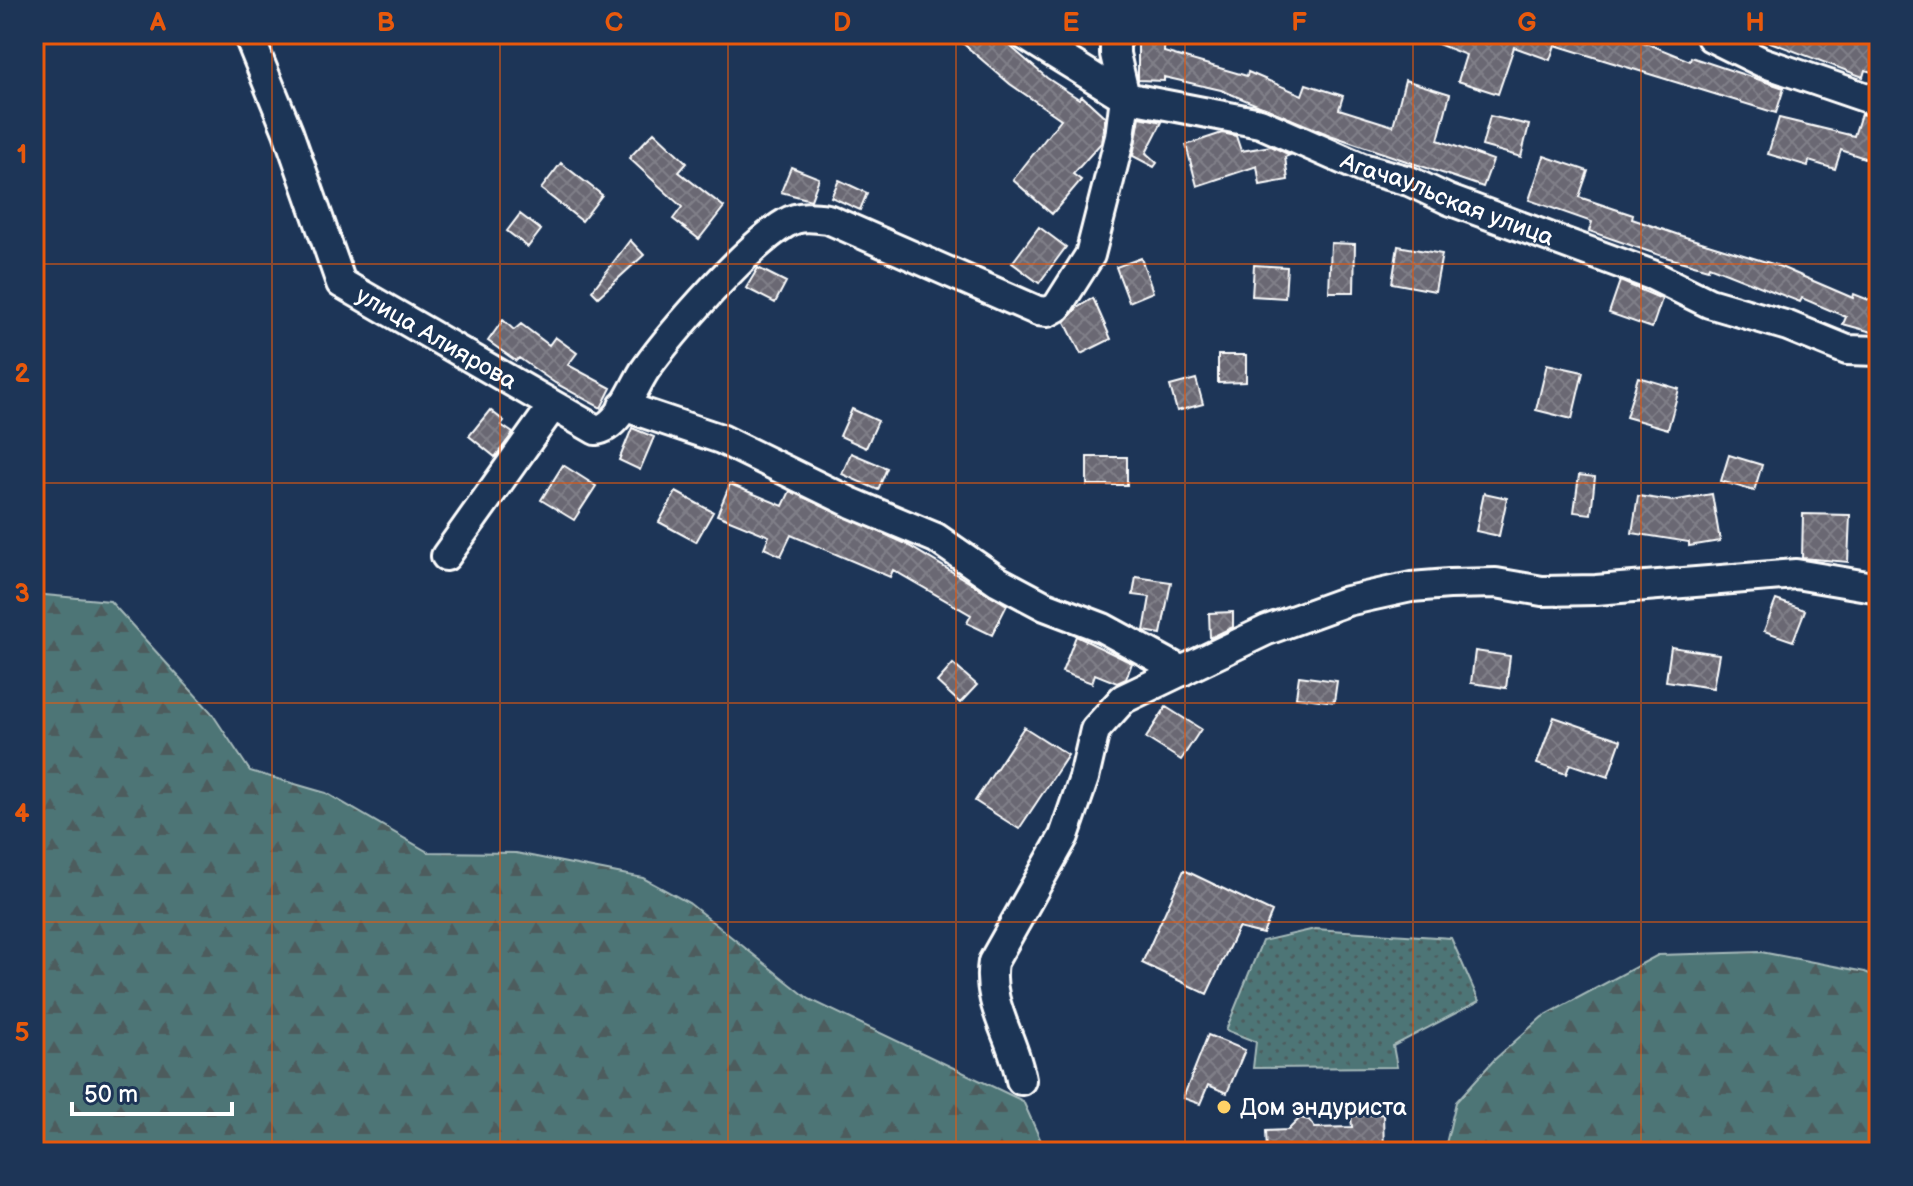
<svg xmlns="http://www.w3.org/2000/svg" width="1913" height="1186" font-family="'Balsamiq Sans',sans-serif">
  <defs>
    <pattern id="forest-firs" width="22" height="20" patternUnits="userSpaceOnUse" patternTransform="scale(2)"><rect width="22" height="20" fill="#4e7476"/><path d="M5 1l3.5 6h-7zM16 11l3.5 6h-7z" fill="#4d5c5d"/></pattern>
    <pattern id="park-dots" width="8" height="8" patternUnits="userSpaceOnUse" patternTransform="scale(2)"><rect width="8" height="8" fill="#4e7476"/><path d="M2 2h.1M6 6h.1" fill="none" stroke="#4d5c5d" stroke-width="1.8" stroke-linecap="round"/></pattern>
    <pattern id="building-cross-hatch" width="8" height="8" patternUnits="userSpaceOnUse" patternTransform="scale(2)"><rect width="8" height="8" fill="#6a6873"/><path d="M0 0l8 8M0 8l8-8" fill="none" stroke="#807f88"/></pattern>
  </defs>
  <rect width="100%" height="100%" fill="#1d3557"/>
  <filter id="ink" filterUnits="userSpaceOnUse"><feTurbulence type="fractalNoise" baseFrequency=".0125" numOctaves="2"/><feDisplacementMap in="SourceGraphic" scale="16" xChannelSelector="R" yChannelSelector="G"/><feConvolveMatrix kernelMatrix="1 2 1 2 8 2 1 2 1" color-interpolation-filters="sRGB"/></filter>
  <g filter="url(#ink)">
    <path fill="url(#forest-firs)" stroke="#a6baba" stroke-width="2" d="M 34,594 L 110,601 L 211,712 L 250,771 L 326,793 L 428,852 L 516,853 L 643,878 L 689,903 L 809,999 L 1023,1101 L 1046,1152 L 34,1152 Z
      M 1761,952 L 1865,972 L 1879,978 L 1879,1152 L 1444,1152 L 1456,1102 L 1494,1060 L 1542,1017 L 1658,955 Z"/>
    <path fill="url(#park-dots)" stroke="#a6baba" stroke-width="2" d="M 1315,929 L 1451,938 L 1479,1001 L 1393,1046 L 1397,1067 L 1253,1068 L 1256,1042 L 1226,1030 L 1262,941 Z"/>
    <path fill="url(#building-cross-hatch)" stroke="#fff" stroke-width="2" d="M 952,34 L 996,34 L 1047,78 L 1079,99 L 1082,96 L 1105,117 L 1101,143 L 1073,174 L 1081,180 L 1052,214 L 1013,180 L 1061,119 L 1010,84 Z
      M 1138,34 L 1165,34 L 1164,52 L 1247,76 L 1248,72 L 1302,95 L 1306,84 L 1343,96 L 1339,109 L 1393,126 L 1405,80 L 1450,94 L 1438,140 L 1493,160 L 1483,187 L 1330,135 L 1221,90 L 1164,77 L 1164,81 L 1138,80 Z
      M 1606,34 L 1625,39 L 1626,35 L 1690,61 L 1691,57 L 1784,88 L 1776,113 L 1555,45 L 1550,60 L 1514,47 L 1498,94 L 1458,81 L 1466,55 L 1415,35 Z
      M 1749,34 L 1879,34 L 1879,74 L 1865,70 L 1863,77 Z
      M 1861,114 L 1879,119 L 1879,163 L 1841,150 L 1835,169 L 1809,161 L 1808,166 L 1768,154 L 1779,118 L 1854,136 Z
      M 1490,116 L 1529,125 L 1521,157 L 1482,146 Z
      M 1140,117 L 1162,122 L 1146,153 L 1157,163 L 1154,167 L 1133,156 Z
      M 654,132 L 687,163 L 679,172 L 724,207 L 699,239 L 673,219 L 682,207 L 629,158 Z
      M 1222,133 L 1236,136 L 1241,151 L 1271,146 L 1290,155 L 1285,157 L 1288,180 L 1260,185 L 1257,166 L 1197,186 L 1186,145 Z
      M 1544,156 L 1588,171 L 1579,197 L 1633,215 L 1632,219 L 1682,236 L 1776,265 L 1853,298 L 1854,294 L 1879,304 L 1879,334 L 1843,324 L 1846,317 L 1802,298 L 1800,302 L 1709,266 L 1708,269 L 1662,256 L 1589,231 L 1592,222 L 1529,200 Z
      M 561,163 L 602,195 L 582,221 L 541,189 Z
      M 791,167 L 819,178 L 811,200 L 781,192 Z
      M 839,180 L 867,193 L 860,210 L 831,197 Z
      M 520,214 L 541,230 L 528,247 L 507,231 Z
      M 1039,227 L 1066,247 L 1039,283 L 1012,263 Z
      M 630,240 L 644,255 L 598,297 L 592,291 Z
      M 1331,243 L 1355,244 L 1354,292 L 1329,292 Z
      M 1398,246 L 1442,254 L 1435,291 L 1392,283 Z
      M 1141,258 L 1153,292 L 1129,302 L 1116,267 Z
      M 1254,265 L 1287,267 L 1285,298 L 1252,296 Z
      M 758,268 L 786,282 L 775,303 L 746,288 Z
      M 1620,281 L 1662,299 L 1652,328 L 1609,313 Z
      M 1093,298 L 1111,339 L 1081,354 L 1065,322 L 1077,308 Z
      M 503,320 L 514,330 L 521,324 L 549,345 L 555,337 L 577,353 L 568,365 L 611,388 L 601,408 L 555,383 L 519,358 L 516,361 L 488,341 Z
      M 1218,355 L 1246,355 L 1246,382 L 1218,383 Z
      M 1547,364 L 1583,372 L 1572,419 L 1536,410 Z
      M 1638,377 L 1679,389 L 1668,429 L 1626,417 Z
      M 1196,379 L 1203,404 L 1177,411 L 1170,386 Z
      M 852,409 L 878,421 L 866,448 L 840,436 Z
      M 490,410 L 504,421 L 501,425 L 513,433 L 495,457 L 469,436 Z
      M 632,428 L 654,437 L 640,470 L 619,460 Z
      M 851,453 L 887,468 L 878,490 L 842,474 Z
      M 1729,455 L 1762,465 L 1754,491 L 1721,481 Z
      M 1087,457 L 1127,457 L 1127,485 L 1087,485 Z
      M 563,465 L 596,486 L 574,520 L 541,500 Z
      M 1579,475 L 1595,477 L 1591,514 L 1574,512 Z
      M 730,484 L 783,506 L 790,491 L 904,543 L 1007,605 L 992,635 L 967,623 L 971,615 L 893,570 L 890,577 L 791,535 L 781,556 L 764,548 L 769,536 L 717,515 Z
      M 676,492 L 713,512 L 696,542 L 659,522 Z
      M 1484,493 L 1507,498 L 1499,536 L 1476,531 Z
      M 1712,494 L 1720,541 L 1689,546 L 1689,542 L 1632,533 L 1638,496 L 1672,501 Z
      M 1803,514 L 1850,515 L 1848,562 L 1802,558 Z
      M 1136,577 L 1171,582 L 1161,634 L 1144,631 L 1150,597 L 1133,595 Z
      M 1776,600 L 1805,610 L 1793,641 L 1764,631 Z
      M 1233,612 L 1233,627 L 1210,638 L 1209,613 Z
      M 1076,636 L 1132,663 L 1126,679 L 1117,683 L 1095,674 L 1092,683 L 1062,672 Z
      M 1671,647 L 1719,654 L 1713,688 L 1666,681 Z
      M 1475,651 L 1510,656 L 1506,688 L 1471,683 Z
      M 953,664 L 977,685 L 960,703 L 937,682 Z
      M 1299,676 L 1337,681 L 1334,702 L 1296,697 Z
      M 1166,707 L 1201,729 L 1181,760 L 1146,738 Z
      M 1554,717 L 1621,740 L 1608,777 L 1570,764 L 1566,774 L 1537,764 Z
      M 1024,727 L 1068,755 L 1019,829 L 975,801 Z
      M 1184,870 L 1272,912 L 1263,934 L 1238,928 L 1207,994 L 1142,963 Z
      M 1208,1035 L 1245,1050 L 1227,1093 L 1208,1085 L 1200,1104 L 1183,1098 Z
      M 1383,1114 L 1384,1152 L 1267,1152 L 1266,1131 L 1288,1130 L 1300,1118 L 1309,1120 L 1315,1128 L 1352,1127 L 1351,1116 Z"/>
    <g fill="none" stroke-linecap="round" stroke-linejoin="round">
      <g stroke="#fff" stroke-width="34">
        <g id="minor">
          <path id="s1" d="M 248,34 L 288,132 L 341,283 L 596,430 C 619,428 633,388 645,370 C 672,332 748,245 786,223 C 799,215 814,217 828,219 L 1038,311 L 1048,312 L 1057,307 L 1090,255 L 1120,137 L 1125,97 L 1115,54 L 1115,34"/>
          <path id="s2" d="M 1023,34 L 1125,97 L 1260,123 L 1362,168 L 1409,181 L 1449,200 L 1652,275 L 1709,303 L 1788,326 L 1847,350 L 1879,351"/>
          <path d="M 1711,37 L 1762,62 L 1879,102"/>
          <path d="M 623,406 L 721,439 L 852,503 L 936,538 L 998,581 L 1045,606 L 1103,628 L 1182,671"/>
          <path d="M 446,556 L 552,407"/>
          <path d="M 1021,1080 C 1014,1038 986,1005 993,962 L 1064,836 L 1084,778 L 1095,730 L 1123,699 L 1267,630 L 1347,601 L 1411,587 L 1449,584 L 1496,583 L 1542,591 L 1596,590 L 1796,574 L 1879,588"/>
        </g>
      </g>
      <use href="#minor" stroke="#1d3557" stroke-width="28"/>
    </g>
  </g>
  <path fill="none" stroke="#e8590c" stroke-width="2" stroke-opacity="0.55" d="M 272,34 L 272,1152M 500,34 L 500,1152M 728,34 L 728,1152M 956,34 L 956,1152M 1185,34 L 1185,1152M 1413,34 L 1413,1152M 1641,34 L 1641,1152M 34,264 L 1879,264M 34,483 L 1879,483M 34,703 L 1879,703M 34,922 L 1879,922"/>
  <circle fill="#ffd166" stroke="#1d3557" stroke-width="3" cx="1224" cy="1107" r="8"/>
  <g text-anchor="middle" stroke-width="6" stroke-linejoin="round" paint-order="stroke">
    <g font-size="24" fill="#fff" stroke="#1d3557">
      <text dy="8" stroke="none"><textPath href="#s2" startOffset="460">Агачаульская улица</textPath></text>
      <text dy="8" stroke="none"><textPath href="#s1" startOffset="376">улица Алиярова</textPath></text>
    </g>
    <g font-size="24" fill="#fff" stroke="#1d3557" text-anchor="start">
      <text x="1240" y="1115">Дом эндуриста</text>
    </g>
  </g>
  <rect width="1913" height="1186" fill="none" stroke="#1d3557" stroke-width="88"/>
  <path d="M72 1102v12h160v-12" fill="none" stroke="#ffffff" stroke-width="4"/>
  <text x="84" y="1102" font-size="24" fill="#ffffff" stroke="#1d3557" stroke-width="6" paint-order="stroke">50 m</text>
  <rect x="44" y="44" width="1825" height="1098" fill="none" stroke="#e8590c" stroke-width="3"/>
  <g font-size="26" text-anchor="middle" font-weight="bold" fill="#e8590c">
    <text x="158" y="31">A</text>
    <text x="386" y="31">B</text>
    <text x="614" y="31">C</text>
    <text x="842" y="31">D</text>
    <text x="1071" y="31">E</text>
    <text x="1299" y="31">F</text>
    <text x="1527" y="31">G</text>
    <text x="1755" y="31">H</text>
    <text x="22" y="163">1</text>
    <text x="22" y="382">2</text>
    <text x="22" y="602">3</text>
    <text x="22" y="822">4</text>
    <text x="22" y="1041">5</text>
  </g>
</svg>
